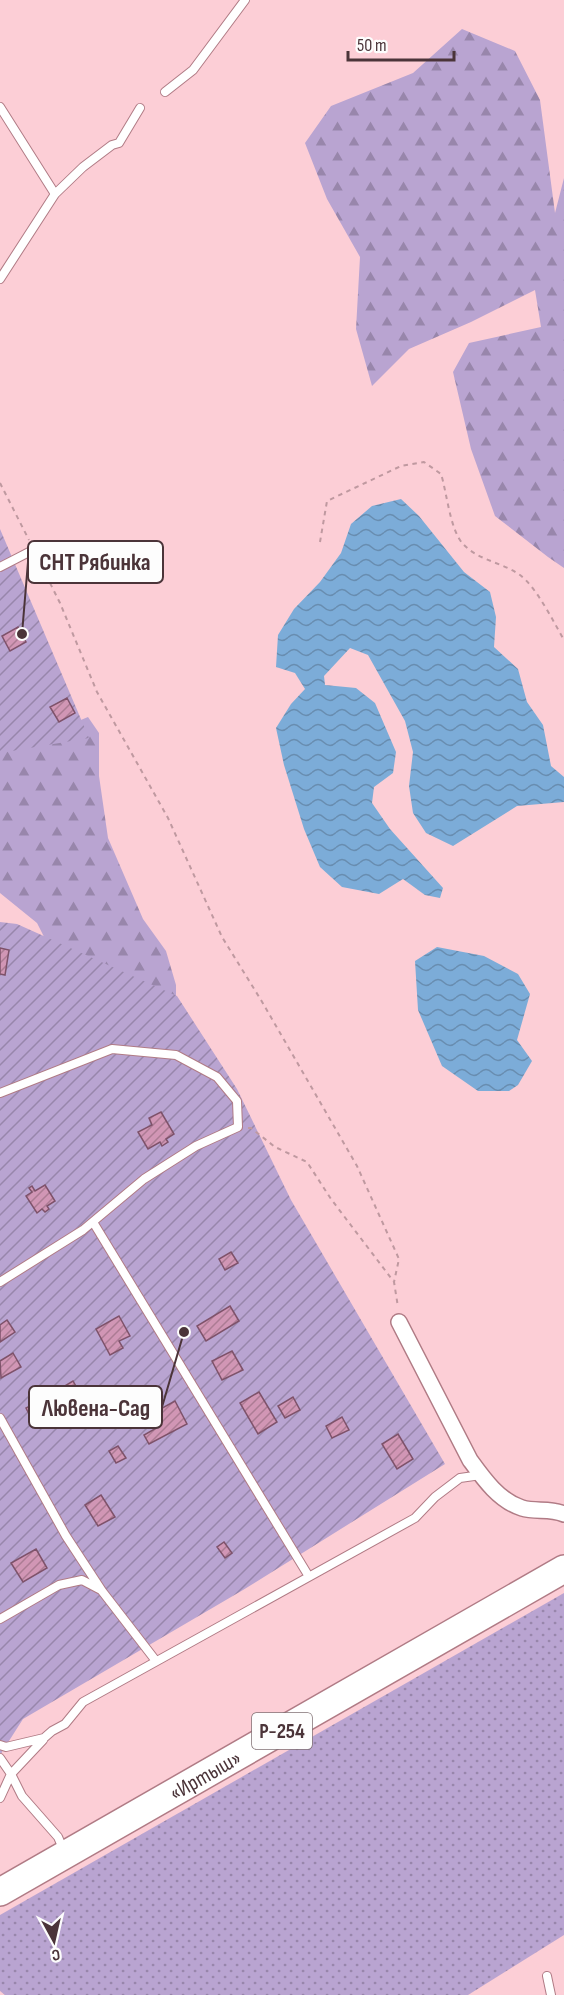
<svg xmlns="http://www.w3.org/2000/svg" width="564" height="1995" font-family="'Sofia Sans Condensed',sans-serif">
  <defs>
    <pattern id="grass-dots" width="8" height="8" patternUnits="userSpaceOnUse" patternTransform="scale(1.5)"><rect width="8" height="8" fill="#b9a4d1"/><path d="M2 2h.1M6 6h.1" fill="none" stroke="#9886ab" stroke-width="1.8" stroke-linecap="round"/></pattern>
    <pattern id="forest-firs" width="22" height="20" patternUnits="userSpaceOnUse" patternTransform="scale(1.5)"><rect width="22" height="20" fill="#b9a4d1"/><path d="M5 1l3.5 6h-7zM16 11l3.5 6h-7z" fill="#9886ab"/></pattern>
    <pattern id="garden-furrows" width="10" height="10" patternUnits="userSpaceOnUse" patternTransform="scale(1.5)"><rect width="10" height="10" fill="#b9a4d1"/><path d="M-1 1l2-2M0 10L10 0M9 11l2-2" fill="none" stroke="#9886ab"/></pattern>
    <pattern id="water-waves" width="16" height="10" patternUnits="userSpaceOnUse" patternTransform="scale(1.5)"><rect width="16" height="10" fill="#7cacd8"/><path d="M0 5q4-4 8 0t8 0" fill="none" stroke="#688db0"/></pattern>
    <pattern id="building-hatch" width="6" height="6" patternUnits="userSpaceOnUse" patternTransform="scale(1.5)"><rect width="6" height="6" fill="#d196b5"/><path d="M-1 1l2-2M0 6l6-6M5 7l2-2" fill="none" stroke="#ac7b94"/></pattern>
  </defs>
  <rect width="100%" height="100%" fill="#fcced6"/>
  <path fill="url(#grass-dots)" d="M 564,1593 L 564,1935 L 468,1995 L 5,1995 L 0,1991 L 0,1915 Z"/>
  <path fill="url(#forest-firs)" d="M 462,29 L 515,51 L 540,100 L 555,213 L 564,178 L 564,568 L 548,557 L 495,516 L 471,449 L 453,372 L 469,343 L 541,327 L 535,290 L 471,322 L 409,349 L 372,386 L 356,329 L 360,257 L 327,199 L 305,143 L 331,106 L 413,73 Z
    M 88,717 L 99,733 L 99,776 L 108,838 L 143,919 L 166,951 L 176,985 L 176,1013 L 73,994 L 37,923 L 0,893 L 0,741 L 64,727 Z"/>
  <path fill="url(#garden-furrows)" d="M 0,529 L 89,738 L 0,753 Z
    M 0,922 L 17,924 L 177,996 L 237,1089 L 291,1200 L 445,1464 L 243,1590 L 23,1719 L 0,1755 Z"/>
  <path fill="url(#water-waves)" d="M 401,499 L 419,516 L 464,572 L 490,592 L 496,617 L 494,647 L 518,669 L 527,702 L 543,725 L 551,766 L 564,777 L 564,802 L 517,806 L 453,846 L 426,833 L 413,813 L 409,786 L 413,752 L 405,721 L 368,655 L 350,648 L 324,676 L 325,685 L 356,688 L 375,703 L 396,752 L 393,773 L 374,787 L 372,803 L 390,829 L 443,888 L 440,898 L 425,895 L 403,879 L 379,894 L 342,887 L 320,867 L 304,829 L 284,765 L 276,728 L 291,704 L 305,689 L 295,673 L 276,667 L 278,635 L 294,609 L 320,582 L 341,553 L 351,524 L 372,506 Z
    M 437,947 L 484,956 L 518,974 L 530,994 L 517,1040 L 532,1061 L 518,1085 L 509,1091 L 478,1091 L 442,1066 L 418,1010 L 415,961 Z"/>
  <path fill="url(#building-hatch)" stroke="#7e526a" stroke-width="1.5" d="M 18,627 L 26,642 L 10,651 L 2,636 Z
    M 67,698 L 75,713 L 59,722 L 50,707 Z
    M 0,948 L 9,950 L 5,975 L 0,974 Z
    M 161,1112 L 174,1134 L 166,1139 L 168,1142 L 162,1146 L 160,1142 L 148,1149 L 138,1132 L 152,1125 L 149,1118 Z
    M 45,1185 L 55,1201 L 47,1206 L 49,1209 L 45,1212 L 42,1209 L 37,1213 L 26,1196 L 32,1192 L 29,1188 L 32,1186 L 35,1191 Z
    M 231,1252 L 238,1263 L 225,1270 L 219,1259 Z
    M 230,1306 L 239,1321 L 206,1341 L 197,1326 Z
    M 119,1316 L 130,1336 L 119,1341 L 123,1348 L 110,1355 L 96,1329 Z
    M 7,1320 L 15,1332 L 0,1342 L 0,1325 Z
    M 232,1351 L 243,1370 L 222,1380 L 212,1361 Z
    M 13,1353 L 21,1367 L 1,1378 L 0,1361 Z
    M 73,1381 L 77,1388 L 67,1394 L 63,1387 Z
    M 259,1392 L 277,1422 L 258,1434 L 240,1403 Z
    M 293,1397 L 300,1410 L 285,1418 L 278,1406 Z
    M 175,1401 L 187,1424 L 149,1444 L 144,1435 L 160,1426 L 153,1413 Z
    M 37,1402 L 41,1410 L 30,1416 L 26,1408 Z
    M 342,1417 L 349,1430 L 332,1438 L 326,1426 Z
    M 398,1434 L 413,1459 L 397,1469 L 382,1444 Z
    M 118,1446 L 126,1458 L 116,1463 L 109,1451 Z
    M 101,1495 L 115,1517 L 98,1526 L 85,1505 Z
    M 224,1542 L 232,1553 L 225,1558 L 217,1547 Z
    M 36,1549 L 47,1568 L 23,1582 L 11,1563 Z"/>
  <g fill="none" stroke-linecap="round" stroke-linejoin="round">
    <g stroke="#b07b85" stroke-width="10">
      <path id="lane" d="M 165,92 L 193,70 L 245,0
        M 0,107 L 55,194 L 0,279
        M 55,194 L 83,167 L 112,145 L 119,143 L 140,108
        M 0,567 L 33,550
        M 0,1093 L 112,1049 L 176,1055 L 217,1077 L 237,1101 L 238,1127 L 196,1146 L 144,1179 L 83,1230 L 0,1282
        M 93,1222 L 308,1575
        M 0,1418 L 66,1536 L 102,1591 L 156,1661
        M 0,1619 L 59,1585 L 82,1580 L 101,1590
        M 43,1740 L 11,1774 L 22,1796 L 58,1837 L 64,1851
        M 0,1745 L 6,1747 L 44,1738 L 52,1731 L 65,1724 L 83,1702 L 415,1518 L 435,1497 L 460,1478 L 481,1475
        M 0,1758 L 11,1774 L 0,1798
        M 547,1976 L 551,1995"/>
    </g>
    <g stroke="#b07b85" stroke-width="18">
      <path id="street" d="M 399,1322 L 470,1460 C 483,1478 499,1501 522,1508 C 535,1512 551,1508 564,1514"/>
    </g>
    <g stroke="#b07b85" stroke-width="30">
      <g id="highway">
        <path id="s1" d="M 0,1892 L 564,1569"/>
      </g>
    </g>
    <path stroke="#bf99a0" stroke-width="2" stroke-dasharray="4.5 4.5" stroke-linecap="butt" d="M 0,483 L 29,540
      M 320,542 L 327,501 L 401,466 L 424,462 L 441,474 C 447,493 450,530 463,544 C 479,561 502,562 520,575 C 537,588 553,621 564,640
      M 38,559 L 60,603 L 97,692 L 168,818 L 222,937 L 261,1000 L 357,1166 L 399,1259 L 394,1282
      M 248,1128 L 251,1128 L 275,1147 L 307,1162 L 331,1199 L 394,1282 L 398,1307"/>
    <use href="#lane" stroke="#fff" stroke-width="8"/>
    <use href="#street" stroke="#fff" stroke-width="15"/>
    <use href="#highway" stroke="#fff" stroke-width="27"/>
  </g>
  <g text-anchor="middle" stroke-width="6" stroke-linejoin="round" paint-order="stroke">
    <rect fill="#fdfdfd" stroke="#807074" stroke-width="1.5" x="252" y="1713" width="60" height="36" rx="4.5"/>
    <g font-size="21" font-weight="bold" fill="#4b3439">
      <text x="282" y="1738">Р-254</text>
    </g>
    <g font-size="22" fill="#4b3439" stroke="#fdfdfd">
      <text dy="8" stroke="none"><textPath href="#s1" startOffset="236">«Иртыш»</textPath></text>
    </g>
  </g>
  <path fill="none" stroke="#4b3439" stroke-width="2" d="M22 634L28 562M184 1332L162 1407"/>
  <g fill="#4b3439" stroke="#fdfdfd" stroke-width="2">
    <circle cx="22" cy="634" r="6"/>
    <circle cx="184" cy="1332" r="6"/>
  </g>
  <g fill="#fdfdfd" stroke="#4b3439" stroke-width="2">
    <rect x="28" y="541" width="135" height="42" rx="6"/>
    <rect x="29" y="1386" width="133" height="42" rx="6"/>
  </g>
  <g font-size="24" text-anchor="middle" font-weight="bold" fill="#4b3439">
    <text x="95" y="570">СНТ Рябинка</text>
    <text x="96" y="1416">Лювена-Сад</text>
  </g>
  <g transform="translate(54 1941) rotate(172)" stroke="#fdfdfd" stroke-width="4.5" paint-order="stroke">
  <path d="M0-4.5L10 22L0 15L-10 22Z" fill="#4b3439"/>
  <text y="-9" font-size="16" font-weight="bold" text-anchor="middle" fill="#4b3439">С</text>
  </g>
  <path d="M348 51v9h106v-9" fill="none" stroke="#4b3439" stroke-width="3"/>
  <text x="357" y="51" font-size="18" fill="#4b3439" stroke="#fdfdfd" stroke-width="4.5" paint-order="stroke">50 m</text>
</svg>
